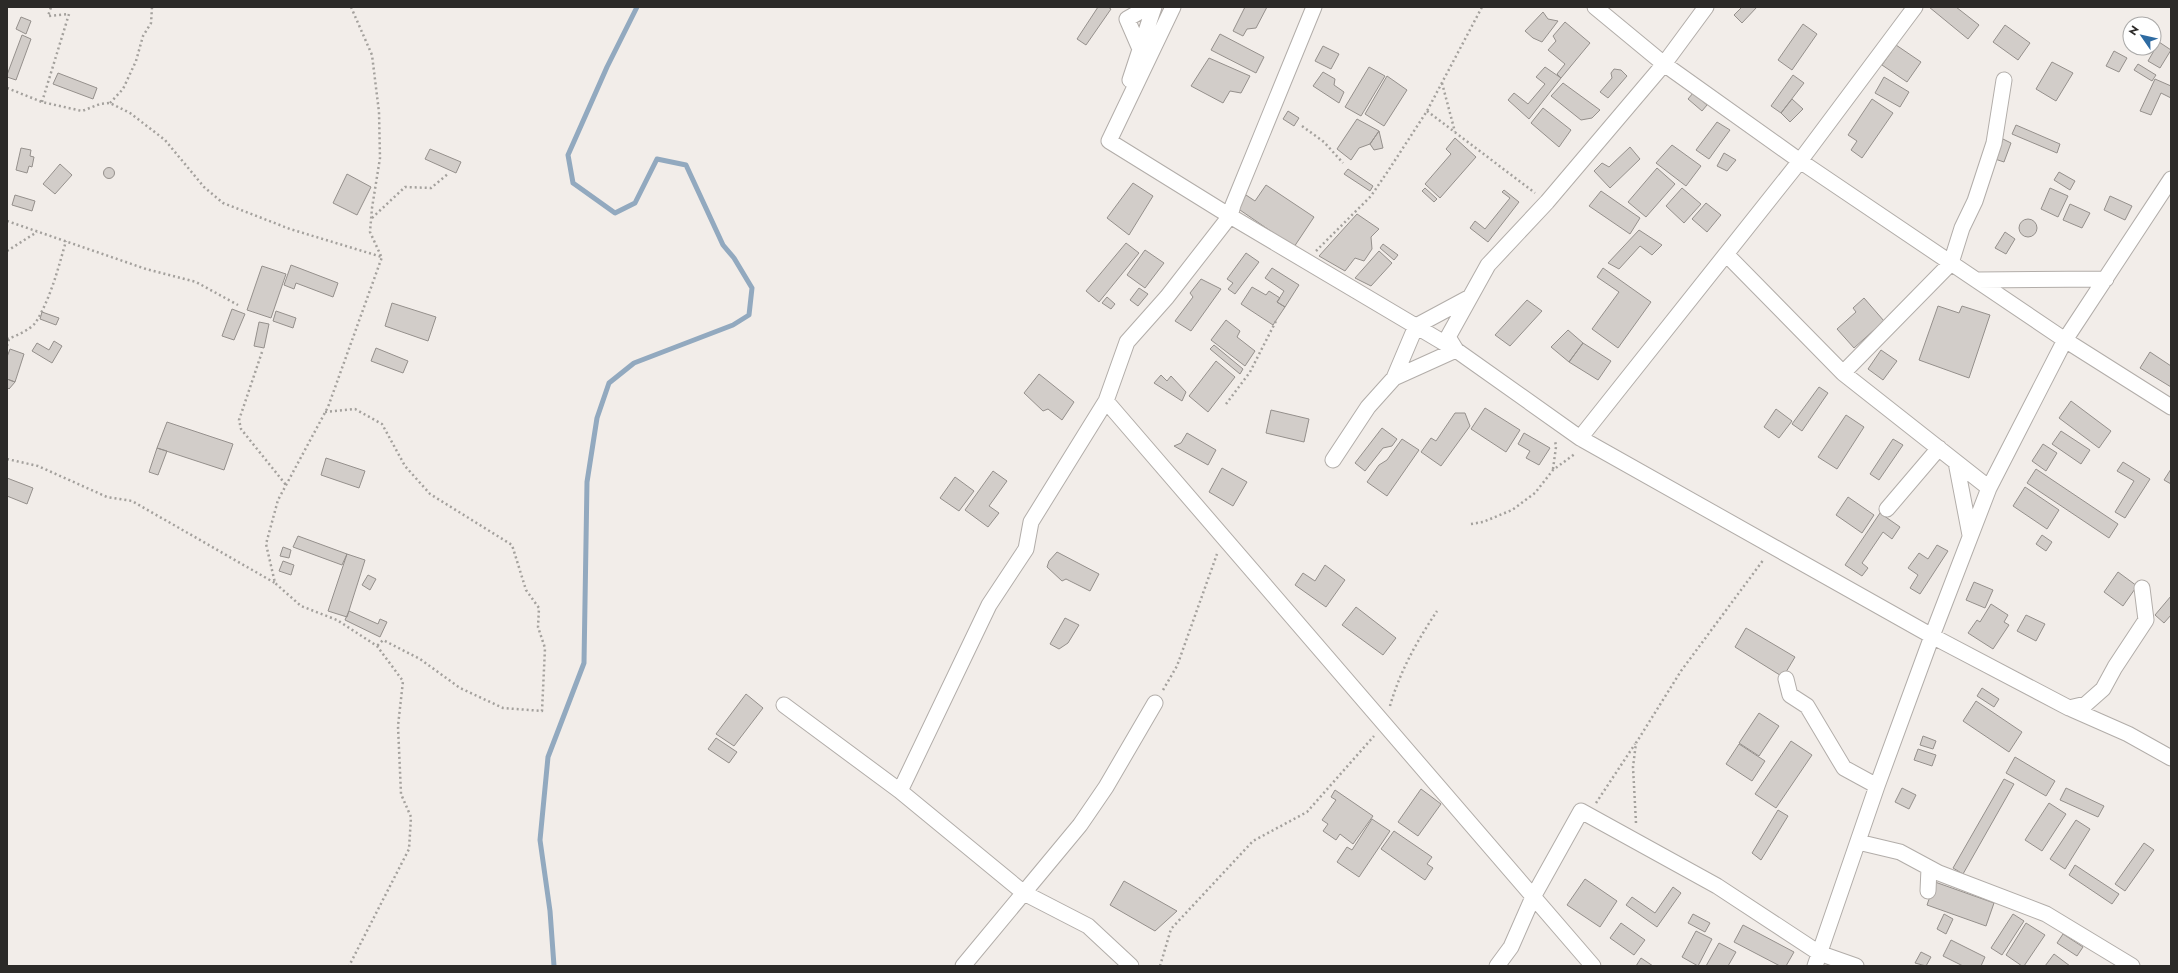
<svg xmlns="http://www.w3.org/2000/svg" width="2178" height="973" font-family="Jost,sans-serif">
  <rect width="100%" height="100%" fill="#f2ede9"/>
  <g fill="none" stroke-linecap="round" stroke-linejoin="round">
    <path stroke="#92a9bf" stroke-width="5" d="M 554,966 L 550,911 L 540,840 L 548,757 L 584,663 L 587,482 L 597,418 L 609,383 L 634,363 L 733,325 L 749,315 L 752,288 L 734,258 L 723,245 L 686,165 L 657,159 L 635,203 L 615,213 L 573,183 L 568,155 L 607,67 L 637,7"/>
  </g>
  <path fill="#d2cdc9" stroke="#95908c" d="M 1098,7 L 1108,7 L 1111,9 L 1086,45 L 1077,39 Z
    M 1245,7 L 1267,7 L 1256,28 L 1247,29 L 1243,36 L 1233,31 Z
    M 1742,7 L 1757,7 L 1742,23 L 1734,15 Z
    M 1929,7 L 1956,7 L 1979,25 L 1968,39 Z
    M 1543,12 L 1548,19 L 1558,21 L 1542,42 L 1533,38 L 1525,31 Z
    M 21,17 L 31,21 L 26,34 L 16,29 Z
    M 1565,22 L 1590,43 L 1561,78 L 1557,74 L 1565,64 L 1548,50 L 1556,41 L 1553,36 Z
    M 1803,24 L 1817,34 L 1792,70 L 1778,60 Z
    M 2005,25 L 2030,43 L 2018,60 L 1993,42 Z
    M 1220,34 L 1264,57 L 1256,73 L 1211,50 Z
    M 22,35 L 31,39 L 16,80 L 7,77 L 7,75 Z
    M 2159,42 L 2171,50 L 2160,68 L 2148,61 Z
    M 1896,45 L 1921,62 L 1907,82 L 1882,65 Z
    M 1323,46 L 1339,54 L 1331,69 L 1315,61 Z
    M 2114,51 L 2127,58 L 2119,72 L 2106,66 Z
    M 1209,58 L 1250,76 L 1241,93 L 1230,91 L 1223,103 L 1191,86 Z
    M 2052,62 L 2073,73 L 2056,101 L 2036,89 Z
    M 2138,64 L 2156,75 L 2152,81 L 2134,70 Z
    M 1369,67 L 1385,76 L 1361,116 L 1345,107 Z
    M 1545,67 L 1561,78 L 1529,119 L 1508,100 L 1514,93 L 1528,104 L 1545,84 L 1536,77 Z
    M 1614,69 L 1621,70 L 1627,76 L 1608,98 L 1600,92 L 1612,78 L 1611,73 Z
    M 1323,72 L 1335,79 L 1334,85 L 1344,92 L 1339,103 L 1313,86 Z
    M 58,73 L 97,88 L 93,99 L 53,84 Z
    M 1793,75 L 1804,83 L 1781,113 L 1771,106 Z
    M 1387,76 L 1407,90 L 1384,126 L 1365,114 Z
    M 1884,77 L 1909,92 L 1900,107 L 1875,93 Z
    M 2155,79 L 2171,86 L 2171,98 L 2161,93 L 2151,115 L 2140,111 Z
    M 1563,83 L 1600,110 L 1592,118 L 1581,120 L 1551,96 Z
    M 1693,93 L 1707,105 L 1702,111 L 1688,99 Z
    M 1792,99 L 1803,109 L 1790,122 L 1781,113 Z
    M 1872,99 L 1893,113 L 1862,158 L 1851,150 L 1857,141 L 1848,135 Z
    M 1543,108 L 1571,130 L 1559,147 L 1531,123 Z
    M 1288,111 L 1299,118 L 1294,126 L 1283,119 Z
    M 1357,119 L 1379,131 L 1370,144 L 1359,148 L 1351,160 L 1337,149 Z
    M 1717,122 L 1730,130 L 1709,159 L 1696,150 Z
    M 2016,125 L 2060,144 L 2057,153 L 2012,134 Z
    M 1379,131 L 1383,148 L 1374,150 L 1370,144 Z
    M 1455,138 L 1476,157 L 1440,198 L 1425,184 L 1451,154 L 1446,149 Z
    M 2003,139 L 2011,143 L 2004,162 L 1995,159 Z
    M 1672,145 L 1701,166 L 1686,186 L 1656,163 Z
    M 1630,147 L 1640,159 L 1610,188 L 1594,171 L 1602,163 L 1609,167 Z
    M 21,148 L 31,150 L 30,156 L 34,157 L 32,167 L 29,166 L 27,173 L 16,170 Z
    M 430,149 L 461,162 L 456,173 L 425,159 Z
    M 1724,153 L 1736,160 L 1727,171 L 1717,166 Z
    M 60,164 L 72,175 L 55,194 L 43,184 Z
    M103.5 173a5.5 5.5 0 1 1 11 0a5.5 5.5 0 1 1-11 0Z
    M 1657,168 L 1675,184 L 1646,217 L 1628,202 Z
    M 1348,169 L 1373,186 L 1370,191 L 1344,174 Z
    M 2059,172 L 2075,181 L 2070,190 L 2054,180 Z
    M 347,174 L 371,187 L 357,215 L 333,203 Z
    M 1133,183 L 1153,196 L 1129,235 L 1107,218 Z
    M 1266,185 L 1314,217 L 1294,247 L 1237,208 L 1246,195 L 1255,201 Z
    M 1425,188 L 1437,199 L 1434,202 L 1422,191 Z
    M 1682,188 L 1701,204 L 1684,223 L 1666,206 Z
    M 2050,188 L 2068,196 L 2058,217 L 2041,209 Z
    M 1504,190 L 1519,202 L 1488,242 L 1470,228 L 1475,221 L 1485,229 L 1510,198 L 1502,192 Z
    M 1601,191 L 1640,218 L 1630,234 L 1589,206 Z
    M 15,195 L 35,201 L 32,211 L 12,205 Z
    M 2110,196 L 2132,206 L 2125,220 L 2104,210 Z
    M 1706,203 L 1721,215 L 1707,232 L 1692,219 Z
    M 2070,204 L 2090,213 L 2082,228 L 2063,220 Z
    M 1357,214 L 1379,229 L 1371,237 L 1372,249 L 1364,261 L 1355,258 L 1345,271 L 1319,256 Z
    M2019 228a9 9 0 1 1 18 0a9 9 0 1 1-18 0Z
    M 1639,230 L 1662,245 L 1652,255 L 1640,246 L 1619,269 L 1608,263 Z
    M 2005,232 L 2015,239 L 2006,254 L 1995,248 Z
    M 1126,243 L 1139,253 L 1099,302 L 1086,291 Z
    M 1383,244 L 1398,255 L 1394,260 L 1380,248 Z
    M 1145,250 L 1164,263 L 1145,288 L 1127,275 Z
    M 1379,251 L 1392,263 L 1371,286 L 1355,278 Z
    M 1246,253 L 1259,262 L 1235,294 L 1228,289 L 1233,283 L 1227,279 Z
    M 291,265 L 338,283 L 333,297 L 296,283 L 294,289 L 284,285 Z
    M 262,266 L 286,274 L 271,318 L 247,310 Z
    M 1272,268 L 1299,285 L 1285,307 L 1277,302 L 1284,291 L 1265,278 Z
    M 1603,268 L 1651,302 L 1618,348 L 1592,329 L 1619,292 L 1597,277 Z
    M 1201,279 L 1221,289 L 1191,331 L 1175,321 L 1193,297 L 1190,293 Z
    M 1252,287 L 1266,295 L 1269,291 L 1280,298 L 1277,302 L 1285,307 L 1273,325 L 1241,304 Z
    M 1139,288 L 1148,294 L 1138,306 L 1130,300 Z
    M 1107,297 L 1115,304 L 1111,309 L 1102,303 Z
    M 1864,298 L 1884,321 L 1854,348 L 1837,329 L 1856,312 L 1853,308 Z
    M 1527,300 L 1542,311 L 1510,346 L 1495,335 Z
    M 392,303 L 436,317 L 428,341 L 385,326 Z
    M 1938,306 L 1959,313 L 1962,306 L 1990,315 L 1969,378 L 1919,360 Z
    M 232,309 L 245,314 L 234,340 L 222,336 Z
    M 276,311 L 296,318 L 293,328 L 273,321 Z
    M 42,312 L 59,318 L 56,325 L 40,319 Z
    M 1226,320 L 1240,331 L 1237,337 L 1255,351 L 1245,366 L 1211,340 Z
    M 259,322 L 269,324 L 264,348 L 254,346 Z
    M 1568,330 L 1583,343 L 1569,362 L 1551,347 Z
    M 54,341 L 62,346 L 52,363 L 32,351 L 37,343 L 49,350 Z
    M 1583,343 L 1611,361 L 1598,380 L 1569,362 Z
    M 1214,345 L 1243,369 L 1240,374 L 1210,349 Z
    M 376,348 L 408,361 L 403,373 L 371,361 Z
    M 10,349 L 24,354 L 15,382 L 7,379 L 7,357 Z
    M 1881,350 L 1897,361 L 1883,380 L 1868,369 Z
    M 2150,352 L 2171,366 L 2171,387 L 2140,368 Z
    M 1216,361 L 1235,377 L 1208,412 L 1189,396 Z
    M 1039,374 L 1074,402 L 1062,420 L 1048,409 L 1043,411 L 1024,393 Z
    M 1161,375 L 1167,381 L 1171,376 L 1186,392 L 1182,401 L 1154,383 Z
    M 7,379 L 15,382 L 9,389 L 7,387 Z
    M 1819,387 L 1828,393 L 1802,431 L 1792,424 Z
    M 2071,401 L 2111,431 L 2099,448 L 2059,418 Z
    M 1485,408 L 1520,430 L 1506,452 L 1471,429 Z
    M 1776,409 L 1792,421 L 1779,438 L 1764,427 Z
    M 1271,410 L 1309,419 L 1304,442 L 1266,433 Z
    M 1455,413 L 1465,413 L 1470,426 L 1441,466 L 1421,452 L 1431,438 L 1436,441 Z
    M 1846,415 L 1864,427 L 1837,469 L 1818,457 Z
    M 167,422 L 233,444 L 224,470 L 157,448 Z
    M 1382,428 L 1397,439 L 1392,446 L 1383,448 L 1365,471 L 1355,463 Z
    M 2061,431 L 2090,450 L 2081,464 L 2052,444 Z
    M 1187,433 L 1216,450 L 1208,465 L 1174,446 L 1181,443 Z
    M 1524,433 L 1550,448 L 1539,465 L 1526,458 L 1530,451 L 1518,444 Z
    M 1402,439 L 1419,450 L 1387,496 L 1367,482 L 1379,465 L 1387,460 Z
    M 1893,439 L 1903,445 L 1879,480 L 1870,474 Z
    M 2043,444 L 2057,453 L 2046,471 L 2032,461 Z
    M 157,448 L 167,451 L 158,475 L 149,472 Z
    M 326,458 L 365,471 L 359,488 L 321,475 Z
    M 2123,462 L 2150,479 L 2125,518 L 2115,512 L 2134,481 L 2117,471 Z
    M 1222,468 L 1247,482 L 1233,506 L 1209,492 Z
    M 2036,469 L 2118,524 L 2109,538 L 2027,483 Z
    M 2171,469 L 2171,484 L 2164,480 Z
    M 993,471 L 1007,481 L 989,506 L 999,513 L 988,527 L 965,510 Z
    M 955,477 L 974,491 L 959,511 L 940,498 Z
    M 7,478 L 33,488 L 27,504 L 7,496 Z
    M 2025,487 L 2059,510 L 2047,529 L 2013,506 Z
    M 1848,497 L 1874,515 L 1862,533 L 1836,515 Z
    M 1880,513 L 1900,527 L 1892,539 L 1883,532 L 1862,563 L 1868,568 L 1862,576 L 1845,565 Z
    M 2042,535 L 2052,542 L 2046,551 L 2036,544 Z
    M 298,536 L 347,554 L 342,565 L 293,547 Z
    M 1937,545 L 1948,551 L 1920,594 L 1910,588 L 1918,575 L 1908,568 L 1919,553 L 1928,559 Z
    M 283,547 L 291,550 L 289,558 L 280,556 Z
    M 1057,552 L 1099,574 L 1090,591 L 1066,579 L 1062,581 L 1047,567 L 1049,561 Z
    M 347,554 L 365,560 L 347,617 L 328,611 Z
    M 283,561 L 294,565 L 291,575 L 279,571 Z
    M 1325,565 L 1345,580 L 1326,607 L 1295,585 L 1303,573 L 1315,581 Z
    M 2118,572 L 2137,586 L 2123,606 L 2104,592 Z
    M 368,575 L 376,579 L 370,590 L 362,585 Z
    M 1974,582 L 1993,590 L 1985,608 L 1966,600 Z
    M 2171,596 L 2171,615 L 2164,623 L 2155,615 Z
    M 1991,604 L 2008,615 L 2004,622 L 2009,625 L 1993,649 L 1968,633 L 1977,620 L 1980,622 Z
    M 1356,607 L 1396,638 L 1383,655 L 1342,625 Z
    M 349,611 L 378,624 L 380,619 L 387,622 L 380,637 L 345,620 Z
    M 2026,615 L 2045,624 L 2036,641 L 2017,631 Z
    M 1065,618 L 1079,625 L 1068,643 L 1059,649 L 1050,644 Z
    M 1746,628 L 1795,657 L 1783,677 L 1735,647 Z
    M 1982,688 L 1999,699 L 1994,707 L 1977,696 Z
    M 746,694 L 763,708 L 734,746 L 716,734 Z
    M 1976,701 L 2022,732 L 2009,752 L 1963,721 Z
    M 1759,713 L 1779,726 L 1759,756 L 1739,743 Z
    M 1923,736 L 1936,741 L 1933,749 L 1920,745 Z
    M 716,738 L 737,752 L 729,763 L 708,749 Z
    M 1791,741 L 1812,755 L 1776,808 L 1755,794 Z
    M 1739,744 L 1765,761 L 1752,781 L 1726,764 Z
    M 1918,749 L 1936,755 L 1932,766 L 1914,760 Z
    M 2015,757 L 2055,781 L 2046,796 L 2006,773 Z
    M 2004,779 L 2014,784 L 1963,874 L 1953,868 Z
    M 1902,788 L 1916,795 L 1909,809 L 1895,802 Z
    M 2066,788 L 2104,806 L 2098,817 L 2060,800 Z
    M 1421,789 L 1441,804 L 1418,836 L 1398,822 Z
    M 1335,790 L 1373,816 L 1353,844 L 1340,834 L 1336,840 L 1323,831 L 1328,824 L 1322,820 L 1336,800 L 1331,797 Z
    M 2049,803 L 2066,814 L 2042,851 L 2025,840 Z
    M 1778,810 L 1788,816 L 1761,860 L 1752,853 Z
    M 1372,819 L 1390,831 L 1359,877 L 1337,862 L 1347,847 L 1352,850 Z
    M 2076,820 L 2090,829 L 2065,869 L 2050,859 Z
    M 1394,831 L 1432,857 L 1427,864 L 1433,868 L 1425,880 L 1381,849 Z
    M 2144,843 L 2154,850 L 2125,891 L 2115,884 Z
    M 2075,865 L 2119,894 L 2112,904 L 2069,875 Z
    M 1585,879 L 1617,901 L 1600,927 L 1567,905 Z
    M 1124,881 L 1177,911 L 1155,931 L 1110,905 Z
    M 1935,882 L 1994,903 L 1986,926 L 1927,905 Z
    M 1673,887 L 1681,893 L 1657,927 L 1626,905 L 1632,897 L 1655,913 Z
    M 1693,914 L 1710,923 L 1705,932 L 1688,923 Z
    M 1944,914 L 1953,919 L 1946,934 L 1937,929 Z
    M 2013,914 L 2024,921 L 2002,955 L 1991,948 Z
    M 1621,923 L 1645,940 L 1634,955 L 1610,938 Z
    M 2026,923 L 2045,935 L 2024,966 L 2022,966 L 2006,955 Z
    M 1743,925 L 1794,952 L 1786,966 L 1780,966 L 1734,942 Z
    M 1696,931 L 1712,939 L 1698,966 L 1682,957 Z
    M 2063,934 L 2083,947 L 2077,956 L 2057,943 Z
    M 1951,940 L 1985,957 L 1981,966 L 1963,966 L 1943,956 Z
    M 1719,943 L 1736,952 L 1728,966 L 1706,966 Z
    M 1921,952 L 1931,957 L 1926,966 L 1915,963 Z
    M 2054,954 L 2070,966 L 2045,966 Z
    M 1641,958 L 1653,966 L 1636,966 Z"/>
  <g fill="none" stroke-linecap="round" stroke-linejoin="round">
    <g stroke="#b2ada9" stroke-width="17">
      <path id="street" d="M 1173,7 L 1109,141 L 1230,216 L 1456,350 L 1580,438 L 1932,636 L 2069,708 L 2128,734 L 2171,758
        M 1595,7 L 1664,64 L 1800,161 L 2065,340 L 2171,407
        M 1140,49 L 1127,19 L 1148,7
        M 1130,80 L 1154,7
        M 1726,254 L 1843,373 L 1989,488
        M 1977,280 L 2106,279
        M 1843,373 L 1951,263 L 1962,228 L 1975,201 L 1994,143 L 2004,80
        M 1394,378 L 1416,326 L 1470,297
        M 1106,401 L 1593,966
        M 1580,438 L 1800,161 L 1915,7
        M 1333,460 L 1368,407 L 1394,378 L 1456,350 L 1448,337 L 1488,265 L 1547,202 L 1664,64 L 1706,7
        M 1956,462 L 1970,535
        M 1887,509 L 1939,448
        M 1786,679 L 1790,695 L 1807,706 L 1844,768 L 1877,786
        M 784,705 L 900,791
        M 2069,708 L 2086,704 L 2103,689 L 2115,667 L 2146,620 L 2142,588
        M 1858,842 L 1900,852 L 1939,873 L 2046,914 L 2132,966
        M 1928,891 L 1929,868
        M 963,966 L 1080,825 L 1106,787 L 1155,703
        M 1131,966 L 1088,926 L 1024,893 L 900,791 L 989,605 L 1026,549 L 1031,522 L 1106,401 L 1127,342 L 1167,297 L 1230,216 L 1233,205 L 1314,7
        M 1497,966 L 1511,947 L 1533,897 L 1581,811 L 1717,886 L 1819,953 L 1856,966
        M 1815,966 L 1877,786 L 1932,636 L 1989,488 L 2065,340 L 2171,179"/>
    </g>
    <path stroke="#a4a19d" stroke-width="2.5" stroke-dasharray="2 3" stroke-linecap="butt" d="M 351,7 L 372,55 L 379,112 L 380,158 L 372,208 L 370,232 L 381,256
      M 1442,83 L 1455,132
      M 7,88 L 42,102 L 82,111 L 100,104 L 110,103 L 130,113 L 165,140 L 204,187 L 223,203 L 290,229 L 382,257 L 328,407 L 278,500 L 266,544 L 275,583 L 301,606 L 337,620 L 377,646 L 403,681 L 398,726 L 401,794 L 411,817 L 409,849 L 349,966
      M 42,102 L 69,14 L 48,16 L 51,7
      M 110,103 L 123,89 L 136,61 L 143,36 L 151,23 L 152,7
      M 1427,111 L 1535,193
      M 1302,126 L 1324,142 L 1343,163
      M 372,218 L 405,187 L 431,188 L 449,173
      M 7,221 L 146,269 L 196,282 L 238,305
      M 7,251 L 37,232
      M 1316,251 L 1371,196 L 1388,171 L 1427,111 L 1482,7
      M 7,339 C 16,336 30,330 36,322 C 51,297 58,269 66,241
      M 7,346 L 9,339
      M 262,352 L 239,420 L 241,429 L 286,485
      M 1226,404 L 1250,372 L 1277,319
      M 325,412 L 355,409 L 382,424 L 405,466 L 430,494 L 512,545 L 526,590 L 539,608 L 538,627 L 545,648 L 542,711 L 503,708 L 460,688 L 420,659 L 383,640 L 377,646
      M 7,459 L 38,466 L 107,497 L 132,501 L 275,583
      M 1553,469 L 1556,447 L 1555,440
      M 1471,524 L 1483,522 L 1512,510 L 1535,493 L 1553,470 L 1576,453
      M 1163,690 L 1177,666 L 1217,554
      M 1390,706 C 1400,671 1417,641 1437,611
      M 1596,803 L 1635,744
      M 1636,823 L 1633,767 L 1636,743 L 1681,671 L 1764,559
      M 1160,966 L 1171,929 L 1253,841 L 1307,812 L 1374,736"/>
    <use href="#street" stroke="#fff" stroke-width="15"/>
  </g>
  <rect width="2178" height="973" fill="none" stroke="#2c2a28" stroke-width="16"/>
  <g transform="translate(2142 36) rotate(304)"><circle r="19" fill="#ffffff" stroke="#abaaa9"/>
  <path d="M0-3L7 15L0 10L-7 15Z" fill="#2e6ba2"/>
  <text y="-6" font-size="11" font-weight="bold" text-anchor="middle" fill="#2c2a28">N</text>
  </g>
</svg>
